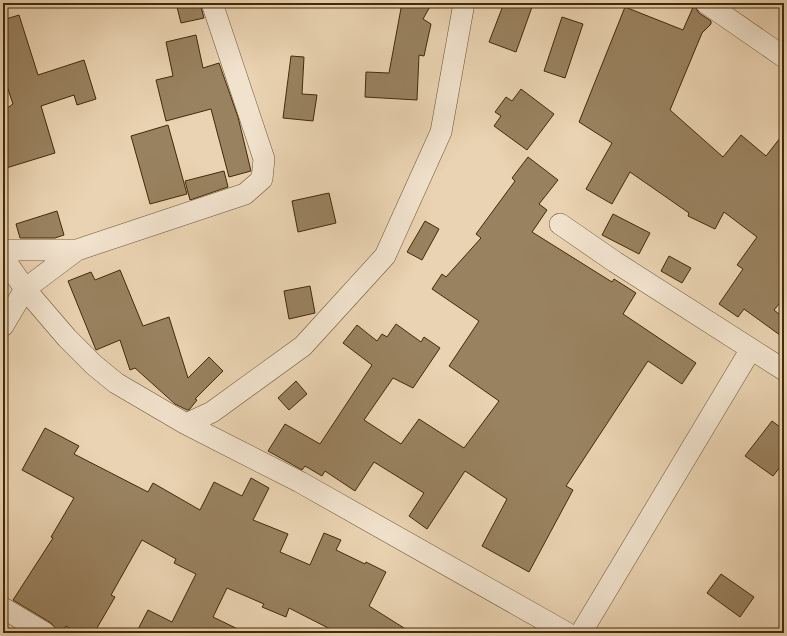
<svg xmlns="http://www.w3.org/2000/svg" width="787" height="636" font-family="'IM FELL Double Pica',serif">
  <rect width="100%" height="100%" fill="#ead3b2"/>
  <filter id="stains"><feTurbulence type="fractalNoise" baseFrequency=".005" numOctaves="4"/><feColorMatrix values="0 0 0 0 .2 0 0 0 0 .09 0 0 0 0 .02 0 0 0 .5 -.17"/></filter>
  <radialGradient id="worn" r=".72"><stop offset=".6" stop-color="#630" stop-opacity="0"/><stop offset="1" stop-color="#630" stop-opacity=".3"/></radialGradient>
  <path fill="#998260" stroke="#422a07" d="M 176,3 L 200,3 L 204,18 L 181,23 Z
    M 402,3 L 432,3 L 423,19 L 431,24 L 424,56 L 419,55 L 417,100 L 365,97 L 366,72 L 389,73 Z
    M 504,3 L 521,3 L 532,7 L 516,52 L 489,42 Z
    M 694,5 L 699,13 L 711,21 L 711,24 L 702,33 L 670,110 L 723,157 L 741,135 L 766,156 L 784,133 L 784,298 L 774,310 L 784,318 L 784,338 L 744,309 L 738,317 L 719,304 L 743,269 L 737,265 L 757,237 L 724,212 L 715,229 L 688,216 L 689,213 L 630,172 L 612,204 L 586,189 L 612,143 L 579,122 L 625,7 L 683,30 Z
    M 19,15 L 38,75 L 84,60 L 96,99 L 77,105 L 74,95 L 41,106 L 55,153 L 3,169 L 3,111 L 13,104 L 3,74 L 3,20 Z
    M 562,17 L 583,24 L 565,78 L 544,71 Z
    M 196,35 L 203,68 L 219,63 L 238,117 L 251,171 L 229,177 L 211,109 L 166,121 L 156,80 L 173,76 L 166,42 Z
    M 291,56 L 304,57 L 302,94 L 317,95 L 313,121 L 283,118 Z
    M 521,89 L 554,114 L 527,150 L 494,126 L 501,116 L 495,112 L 506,97 L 512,101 Z
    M 168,125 L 187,194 L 150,204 L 131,136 Z
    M 528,157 L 558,180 L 539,204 L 547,210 L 532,232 L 612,282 L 614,279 L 636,293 L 623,314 L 696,363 L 682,384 L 648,361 L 566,486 L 573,490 L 529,572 L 482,546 L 507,499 L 465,471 L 427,529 L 409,516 L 424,493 L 374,462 L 355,491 L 325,471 L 322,476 L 305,466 L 302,470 L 268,451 L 285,424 L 320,444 L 372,365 L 343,343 L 357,325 L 377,341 L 382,334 L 387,337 L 396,324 L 421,342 L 424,337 L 440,348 L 413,388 L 393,378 L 364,420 L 401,444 L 419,419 L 464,448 L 499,401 L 449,366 L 479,321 L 432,289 L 442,274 L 446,277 L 481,238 L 476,234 L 515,181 L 512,178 Z
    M 224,171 L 228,187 L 190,200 L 185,181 Z
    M 329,193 L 336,223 L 298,232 L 292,201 Z
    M 57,211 L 64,235 L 55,238 L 20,238 L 16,224 Z
    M 613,214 L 650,233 L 639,254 L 602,235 Z
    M 425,221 L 439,229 L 422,260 L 407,252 Z
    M 669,256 L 691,268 L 682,283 L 661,271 Z
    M 120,270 L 143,326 L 169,317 L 188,378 L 209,357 L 223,371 L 195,399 L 197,400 L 189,410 L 187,410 L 175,404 L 135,368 L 130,370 L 120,340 L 96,350 L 68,281 L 91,272 L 95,280 Z
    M 310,286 L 315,313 L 289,319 L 284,291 Z
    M 296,381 L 307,394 L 289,410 L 278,398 Z
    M 772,421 L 784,430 L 784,462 L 773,476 L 745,456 Z
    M 45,428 L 79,446 L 74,454 L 148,492 L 153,483 L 200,510 L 214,482 L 242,496 L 251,478 L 269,488 L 253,520 L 288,534 L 280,552 L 310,565 L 324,533 L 341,540 L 336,550 L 365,564 L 366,562 L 386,572 L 369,606 L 412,633 L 338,633 L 289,608 L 286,617 L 262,607 L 264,604 L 227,588 L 213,617 L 246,633 L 136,633 L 148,610 L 172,622 L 196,574 L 174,563 L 176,559 L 142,540 L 111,595 L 115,597 L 94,633 L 77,633 L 66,626 L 62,633 L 59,633 L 51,623 L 13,600 L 53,538 L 51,537 L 74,498 L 22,470 Z
    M 721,574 L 754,597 L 740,617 L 707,593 Z"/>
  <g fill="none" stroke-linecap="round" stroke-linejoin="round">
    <g stroke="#6c5432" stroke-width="22">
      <path id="minor" d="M 706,3 L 784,57
        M 560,224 L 615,262 L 784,370
        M 3,250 L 77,250 L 245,194 L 262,179 L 264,159 L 212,3
        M 3,257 L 25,289 L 67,338 L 94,365 L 116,383 L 186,424 L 300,482 L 567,633
        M 3,326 L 25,289 L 77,250
        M 186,424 L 212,412 L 303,346 L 385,256 L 441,132 L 464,3
        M 3,608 L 45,633
        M 581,633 L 751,349"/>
    </g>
    <use href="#minor" stroke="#f1e2cd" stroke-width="21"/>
  </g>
  <rect width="787" height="636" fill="none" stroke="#ead3b2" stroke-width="16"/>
  <rect x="4" y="4" width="779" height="628" fill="none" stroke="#422a07" stroke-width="2"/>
  <rect x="8" y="8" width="771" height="620" fill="none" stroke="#422a07"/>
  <rect width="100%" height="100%" filter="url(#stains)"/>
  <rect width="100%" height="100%" fill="url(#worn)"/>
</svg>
